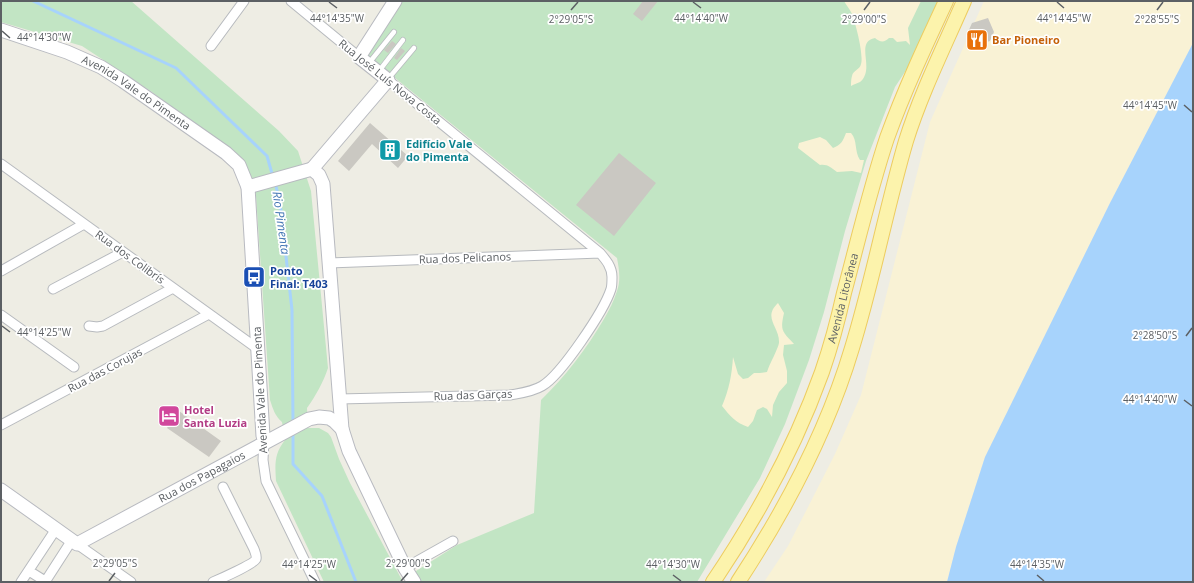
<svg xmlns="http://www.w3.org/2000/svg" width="1194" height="583" font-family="'Open Sans',sans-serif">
  <rect width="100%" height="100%" fill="#eeede4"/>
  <path fill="#c2e5c4" d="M 1,1 L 131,1 L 279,131 L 298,151 L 311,191 L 328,368 C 323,383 316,395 307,408 L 308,428 L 319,428 L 328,433 L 331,437 L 339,459 L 350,483 L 403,582 L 324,582 L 276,481 C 275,464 274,454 285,440 L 282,422 C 275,416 273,409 270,400 L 256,196 L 251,176 L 245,164 L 230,151 L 152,92 L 82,46 L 1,22 Z
    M 402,1 L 938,1 L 916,55 L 895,87 L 866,161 L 845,231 L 824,312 L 809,360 L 785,424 L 760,478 L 697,582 L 420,582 L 413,573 L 457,545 L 534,513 L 541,400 C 565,377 587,348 604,319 C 609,310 614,301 617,291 C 621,280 619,269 617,258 L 368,56 Z"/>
  <path fill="#f9f2d5" d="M 844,1 L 921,1 L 908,28 L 910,45 L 906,41 L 897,42 L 893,38 L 889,38 C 884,43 880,42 875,38 C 854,42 876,69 860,82 C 858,83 854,84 851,86 C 851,83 851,79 852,76 C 853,70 860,70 861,64 C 864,55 855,20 851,12 C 849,8 846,5 844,1 Z
    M 984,1 L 1193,1 L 1193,43 L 1110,203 L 985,457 L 956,547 L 947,582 L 764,582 L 788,546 L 806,511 L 835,454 L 861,395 L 930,122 Z
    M 846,133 L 851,133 C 858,141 854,151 860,160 L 864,160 L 861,173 L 852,171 L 837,172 C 831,168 828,164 820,165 L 798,148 L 799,143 L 820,137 L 826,140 L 833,148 C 841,145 843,141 846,133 Z
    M 778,303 L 784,313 C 780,331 782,331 794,344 L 784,345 L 783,355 L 787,371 L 787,383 L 779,392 L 773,405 L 772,417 L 767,409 L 763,407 L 757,410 L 753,421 L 748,427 C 736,423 730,416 722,406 C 729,390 732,374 733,357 L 738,374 L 743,379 L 748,378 L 754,373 L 760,373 L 767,372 C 769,365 778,349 779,343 C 780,327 762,318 778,303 Z"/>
  <path fill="#a7d3fc" d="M 1193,43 L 1193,582 L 947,582 L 956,547 L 985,457 L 1110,203 Z"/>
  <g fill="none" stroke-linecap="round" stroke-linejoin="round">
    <path stroke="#a7d3fc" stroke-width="3" d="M 33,1 L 176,68 L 267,156 L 273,177
      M 275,182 L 280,203 L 292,310 L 293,423
      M 293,433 L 293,464 L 322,496 L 356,582"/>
  </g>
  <path fill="#cac8c2" d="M 643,1 L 658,1 L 642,21 L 633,14 Z
    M 988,18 L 994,32 L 990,41 L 976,45 L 968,32 L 972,23 Z
    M 392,41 L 396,44 L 388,53 L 384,50 Z
    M 401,48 L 405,51 L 397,60 L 394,58 Z
    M 370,123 L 408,156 L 398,168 L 372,144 L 349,171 L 338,161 Z
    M 619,153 L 656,183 L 614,236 L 576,205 Z
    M 179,411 L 221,441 L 209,457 L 167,428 Z"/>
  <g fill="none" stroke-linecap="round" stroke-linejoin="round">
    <g stroke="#b7babe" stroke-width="6">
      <path id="lane" d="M 369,63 L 394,32
        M 379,71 L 403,40
        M 388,79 L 414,48"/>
    </g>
    <g stroke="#b7babe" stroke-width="11">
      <path id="street" d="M 291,1 L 359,57
        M 211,46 L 244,1
        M 1,164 L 258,349
        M 329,263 L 600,253
        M 1,271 L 84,224
        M 53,289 L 123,252
        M 1,315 L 74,367
        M 89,326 L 97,327 L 103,326 L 173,288
        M 339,399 L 510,395 C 521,393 532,392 542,386 C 561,375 604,311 611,289 C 612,286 612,281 612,277 C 612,267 606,260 600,253 L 388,80
        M 1,425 L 209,314
        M 264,440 L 263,460 L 266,481 L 315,582
        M 77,544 L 131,582
        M 405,568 L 453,541
        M 29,571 L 45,581
        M 21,582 L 56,529
        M 45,582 L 72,540
        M 213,582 C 220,579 254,564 256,559 C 257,556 255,552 254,549 L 223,487"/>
    </g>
    <g stroke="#b8bac0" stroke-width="15">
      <g id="secondary">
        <path id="s1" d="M 1,30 L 67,52 L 101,67 L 123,81 L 226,153 L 239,165 L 248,187 L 263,436"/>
        <path d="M 312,169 L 319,175 L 323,184 L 342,429"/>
        <path d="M 312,169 L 388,80 L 359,57 L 395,1"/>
        <path d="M 248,187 L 312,169"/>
        <path id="s2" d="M 1,490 L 77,544 L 309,419 L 319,417 L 329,418 L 334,421 L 342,429 L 349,451 L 405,568 L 414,582"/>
      </g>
    </g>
    <g stroke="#edcc5f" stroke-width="16">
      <g id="primary">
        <path id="s3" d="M 713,582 C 757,517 795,447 822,372 C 831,346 838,320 844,293 C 858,241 870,189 887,138 C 904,91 925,46 946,1"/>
        <path d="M 738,582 C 786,509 827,432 852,348 C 873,280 886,209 906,141 C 921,93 944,47 964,1"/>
      </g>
    </g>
    <use href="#lane" stroke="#fff" stroke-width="4.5"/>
    <use href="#street" stroke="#fff" stroke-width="9"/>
    <use href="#secondary" stroke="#fff" stroke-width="13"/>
    <use href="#primary" stroke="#fcf3ac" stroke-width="14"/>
  </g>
  <path fill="none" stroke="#5c6064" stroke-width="1.5" d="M 329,2 L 337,8M 693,2 L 701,8M 1057,2 L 1064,8M 571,10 L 578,2M 864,10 L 870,2M 1157,10 L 1163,2M 2,31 L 10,38M 1184,105 L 1192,112M 2,326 L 10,332M 1186,336 L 1192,328M 1184,400 L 1192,406M 309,575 L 317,581M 673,575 L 681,581M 1037,575 L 1044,581M 109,581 L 115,573M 401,581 L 408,573"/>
  <defs>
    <g id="restaurant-square" transform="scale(1.15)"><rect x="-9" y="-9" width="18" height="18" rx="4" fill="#e8710a" stroke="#fff"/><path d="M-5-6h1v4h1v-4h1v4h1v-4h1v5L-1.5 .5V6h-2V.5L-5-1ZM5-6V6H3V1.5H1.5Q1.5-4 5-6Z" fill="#fff"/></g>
    <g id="building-square" transform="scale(1.15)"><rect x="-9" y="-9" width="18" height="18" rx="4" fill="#0f9aa8" stroke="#fff"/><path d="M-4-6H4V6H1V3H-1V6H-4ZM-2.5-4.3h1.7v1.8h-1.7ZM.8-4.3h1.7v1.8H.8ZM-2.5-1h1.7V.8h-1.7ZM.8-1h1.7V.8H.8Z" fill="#fff"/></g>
    <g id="bus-square" transform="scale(1.15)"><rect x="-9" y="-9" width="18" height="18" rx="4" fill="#1a4fb4" stroke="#fff"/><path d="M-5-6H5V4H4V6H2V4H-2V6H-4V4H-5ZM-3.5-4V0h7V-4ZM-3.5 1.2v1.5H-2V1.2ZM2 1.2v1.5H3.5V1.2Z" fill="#fff"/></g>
    <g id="hotel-square" transform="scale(1.15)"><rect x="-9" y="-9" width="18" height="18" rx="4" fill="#d1479c" stroke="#fff"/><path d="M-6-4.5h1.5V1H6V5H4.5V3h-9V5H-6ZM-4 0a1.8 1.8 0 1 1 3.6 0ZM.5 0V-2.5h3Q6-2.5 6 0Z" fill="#fff"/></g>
  </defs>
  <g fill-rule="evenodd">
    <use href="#restaurant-square" x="977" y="40"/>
    <use href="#building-square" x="390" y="150"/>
    <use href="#bus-square" x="254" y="277"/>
    <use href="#hotel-square" x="169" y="416"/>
  </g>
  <g text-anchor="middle" stroke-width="3.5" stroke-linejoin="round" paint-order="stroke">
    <g font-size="11" font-weight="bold" fill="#c56008" stroke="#fff" text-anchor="start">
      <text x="992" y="44">Bar Pioneiro</text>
    </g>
    <g font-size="11" fill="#5c6064" stroke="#fff">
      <text transform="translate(390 82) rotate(39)" y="4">Rua José Luís Nova Costa</text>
      <text dy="4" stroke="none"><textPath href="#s1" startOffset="150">Avenida Vale do Pimenta</textPath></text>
      <text transform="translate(130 257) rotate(36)" y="4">Rua dos Colibrís</text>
      <text transform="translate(465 258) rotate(-2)" y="4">Rua dos Pelicanos</text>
      <text dy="4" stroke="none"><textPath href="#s3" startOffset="314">Avenida Litorânea</textPath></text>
      <text transform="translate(105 370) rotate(-28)" y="4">Rua das Corujas</text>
      <text transform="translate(260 390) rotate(-93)" y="4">Avenida Vale do Pimenta</text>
      <text transform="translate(473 395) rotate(-2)" y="4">Rua das Garças</text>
      <text dy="4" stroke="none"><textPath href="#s2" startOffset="235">Rua dos Papagaios</textPath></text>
    </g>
    <g font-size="11" font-weight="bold" fill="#0d838f" stroke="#fff" text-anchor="start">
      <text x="406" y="148">Edifício Vale<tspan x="406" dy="13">do Pimenta</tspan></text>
    </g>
    <g font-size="11" font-weight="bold" fill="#164399" stroke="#fff" text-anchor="start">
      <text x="270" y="275">Ponto<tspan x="270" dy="13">Final: T403</tspan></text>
    </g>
    <g font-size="11" font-weight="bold" fill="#b23c85" stroke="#fff" text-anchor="start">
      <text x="184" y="414">Hotel<tspan x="184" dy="13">Santa Luzia</tspan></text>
    </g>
    <g font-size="12" font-style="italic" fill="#4678b6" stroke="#fff">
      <text transform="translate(281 223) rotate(82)" y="4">Rio Pimenta</text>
    </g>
  </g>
  <g font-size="10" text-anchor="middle" fill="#5c6064" stroke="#fff" stroke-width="3.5" stroke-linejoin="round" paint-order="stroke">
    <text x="337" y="22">44°14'35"W</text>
    <text x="701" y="22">44°14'40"W</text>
    <text x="1064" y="22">44°14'45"W</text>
    <text x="571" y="23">2°29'05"S</text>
    <text x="864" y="23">2°29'00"S</text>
    <text x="1157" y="23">2°28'55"S</text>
    <text x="44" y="41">44°14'30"W</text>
    <text x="1150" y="109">44°14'45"W</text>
    <text x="44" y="336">44°14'25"W</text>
    <text x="1155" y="339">2°28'50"S</text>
    <text x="1150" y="403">44°14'40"W</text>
    <text x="115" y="567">2°29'05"S</text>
    <text x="408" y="567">2°29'00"S</text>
    <text x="309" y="568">44°14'25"W</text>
    <text x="673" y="568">44°14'30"W</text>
    <text x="1037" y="568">44°14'35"W</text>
  </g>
  <rect width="1194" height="583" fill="none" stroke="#5c6064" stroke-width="4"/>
</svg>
